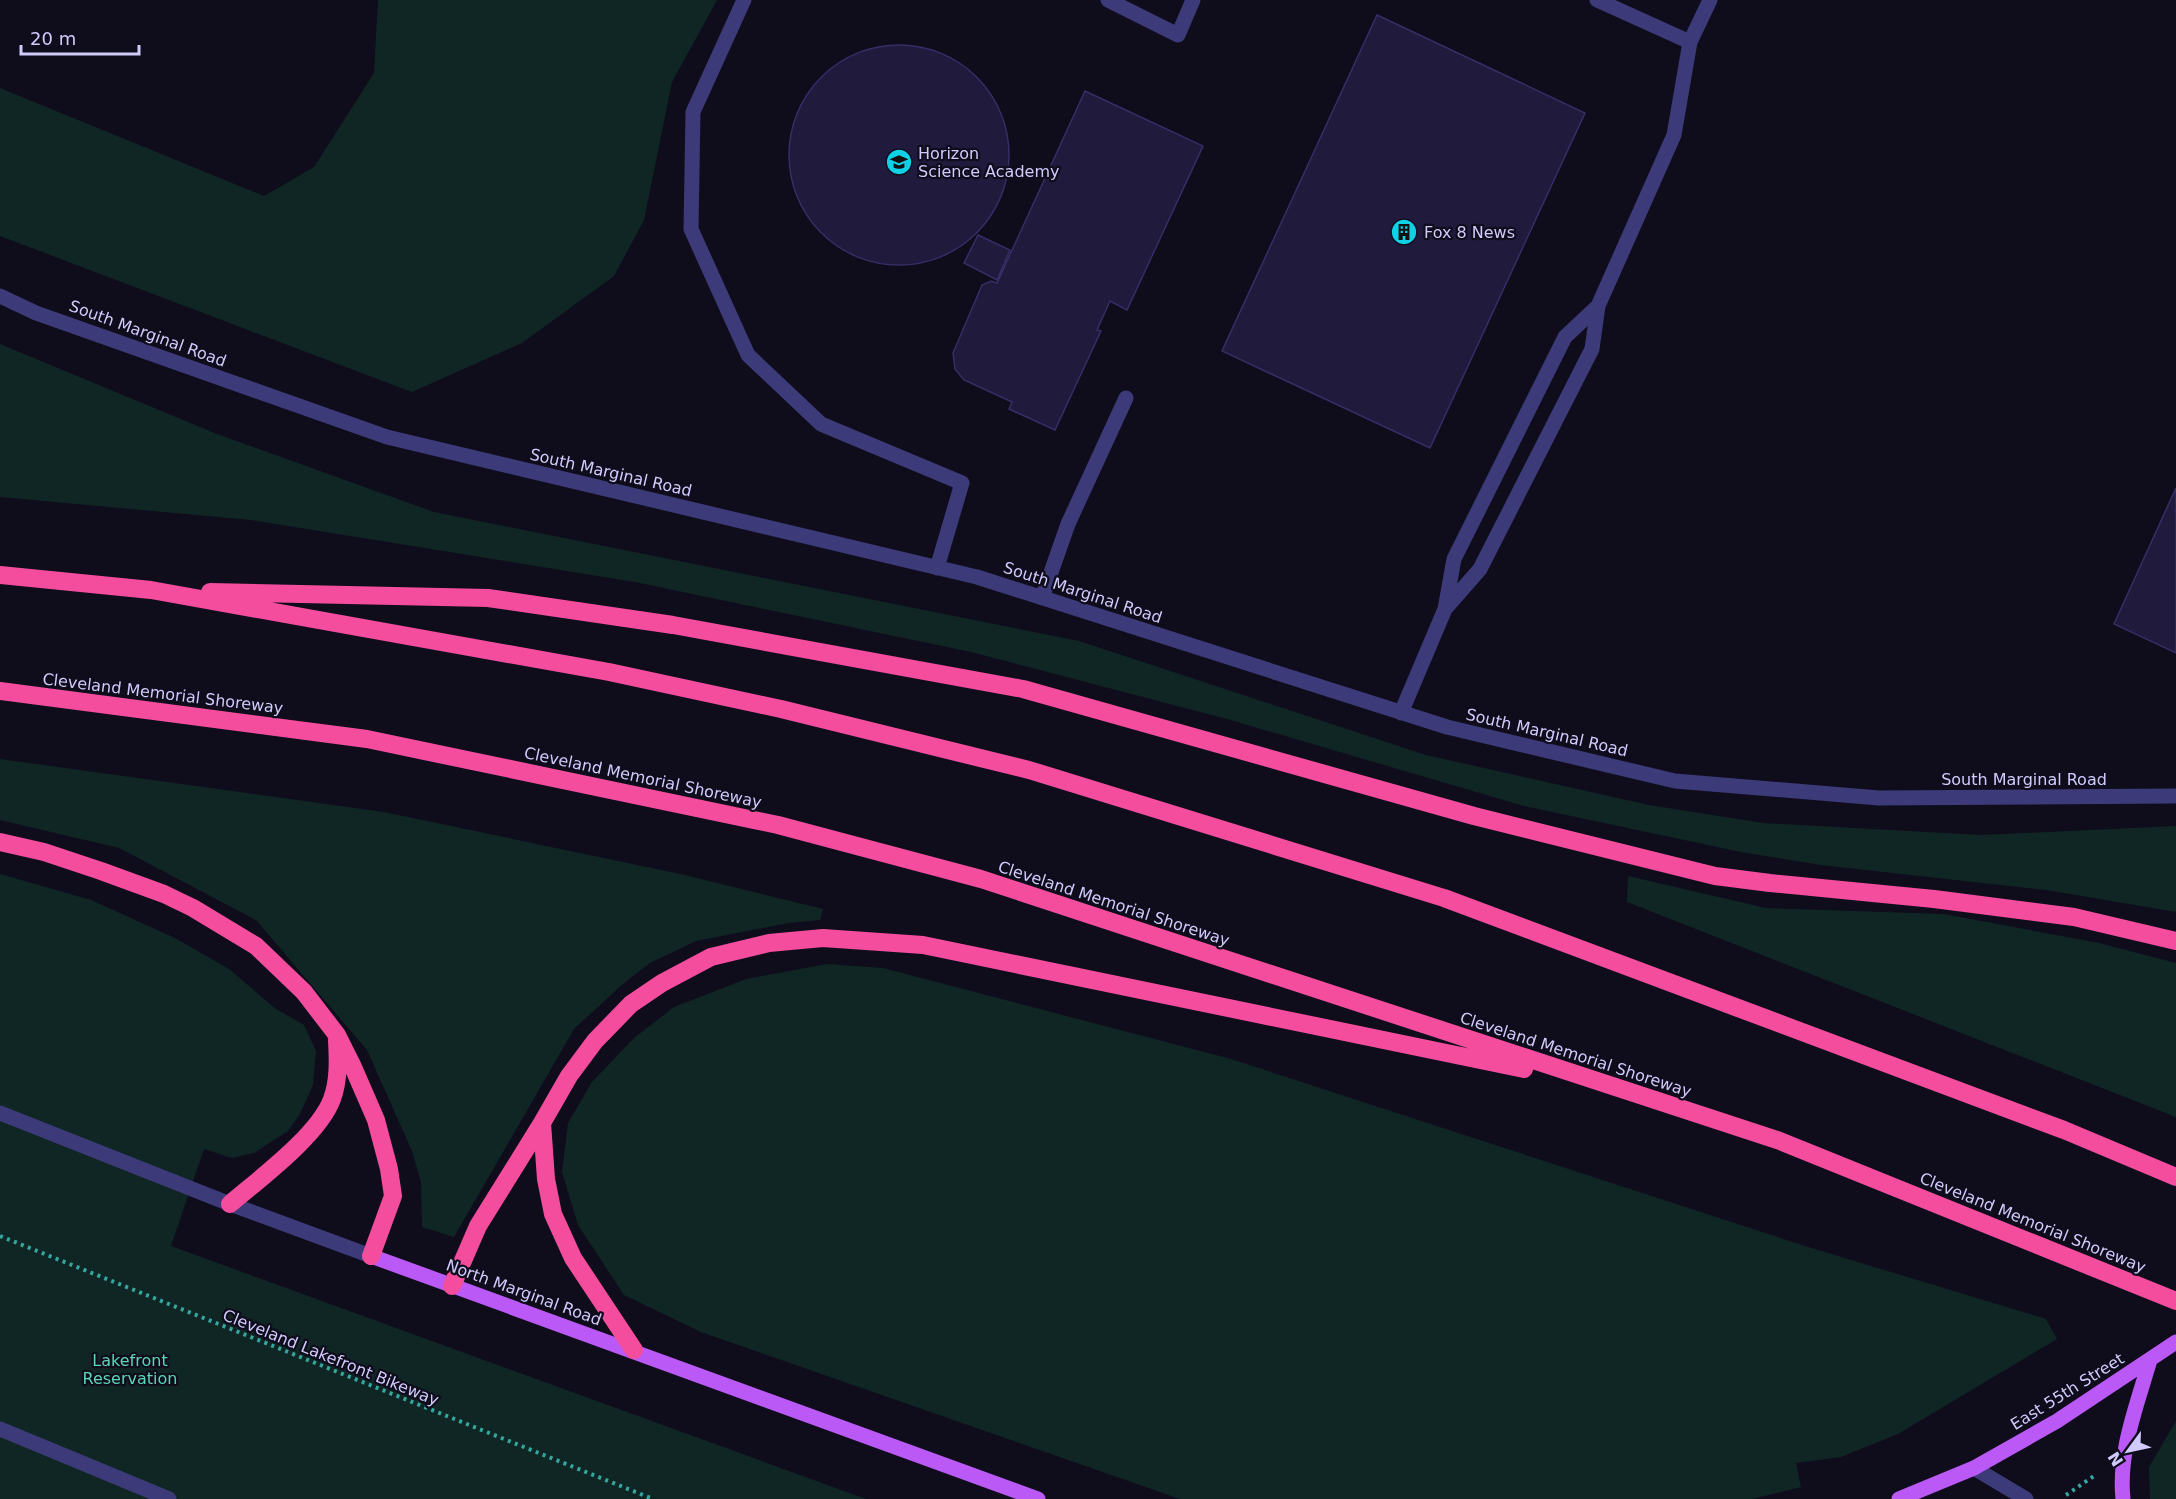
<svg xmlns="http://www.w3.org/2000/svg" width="2176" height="1499" font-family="'DejaVu Sans',sans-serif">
  <rect width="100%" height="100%" fill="#0f0c1c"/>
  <path fill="#102625" d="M 378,0 L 717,0 L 672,82 L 644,220 L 614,276 L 522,343 L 412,392 L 0,236 L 0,88 L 264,196 L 314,167 L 374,73 Z
    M 0,344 L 217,434 L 434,512 L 1079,641 L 1426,755 L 1649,805 L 1763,823 L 1981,835 L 2176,826 L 2176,912 L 2046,890 L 1821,865 L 1741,852 L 1524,806 L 1227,719 L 971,652 L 635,582 L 251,520 L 0,497 Z
    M 0,759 L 384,812 L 685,875 L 823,909 L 820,920 L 789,923 L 696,941 L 650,963 L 624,983 L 574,1029 L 454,1237 L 422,1227 L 421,1182 L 412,1151 L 367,1050 L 256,920 L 119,848 L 0,820 Z
    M 0,874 L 91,900 L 175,938 L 229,969 L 276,1009 L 304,1025 L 316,1051 L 313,1085 L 300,1114 L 288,1131 L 254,1153 L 232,1158 L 204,1149 L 171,1246 L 866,1499 L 0,1499 Z
    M 1628,876 L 1766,908 L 1944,914 L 2099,943 L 2176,963 L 2176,1117 L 1627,902 Z
    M 827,964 L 883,968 L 1231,1059 L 1805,1246 L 2046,1319 L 2057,1339 L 1898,1434 L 1841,1457 L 1796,1463 L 1801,1487 L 1752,1499 L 1180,1499 L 701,1332 L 624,1295 L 578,1225 L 562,1172 L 568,1123 L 592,1082 L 634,1038 L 674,1007 L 746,979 Z
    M 2176,1421 L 2176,1499 L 2150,1499 L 2149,1467 Z"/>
  <path fill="#201a3c" stroke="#382d66" stroke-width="1.5" d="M 1377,15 L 1585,113 L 1430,448 L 1222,351 Z
    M789 155a110 110 0 1 1 220 0a110 110 0 1 1-220 0Z
    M 1085,91 L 1203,146 L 1127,310 L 1110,301 L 1097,330 L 1101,331 L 1055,430 L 1009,409 L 1012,402 L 964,380 L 955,369 L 953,353 L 982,285 L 991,281 L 997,283 Z
    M 978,235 L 1010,250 L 997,280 L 964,263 Z
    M 2176,488 L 2176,653 L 2114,624 Z"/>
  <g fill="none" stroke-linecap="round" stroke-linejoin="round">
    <path stroke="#34a79f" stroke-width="4" stroke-dasharray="3 4.5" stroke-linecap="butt" d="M 0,1236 L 653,1499
      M 2066,1495 L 2094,1476"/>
    <path stroke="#3c3a78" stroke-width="15" d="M 744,0 L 693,112 L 691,229 L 748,355 L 821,424 L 962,483 L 937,568
      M 1108,0 L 1178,35 L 1193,0
      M 1597,0 L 1690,42
      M 0,296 L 36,313 L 387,437 L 977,577 L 1447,727 L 1675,781 L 1879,798 L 2176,796
      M 1042,598 L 1068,524 L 1126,398
      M 1445,609 L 1480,569 L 1592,349 L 1598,306 L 1674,135 L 1690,42 L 1710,0
      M 1401,713 L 1445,609 L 1454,559 L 1565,337 L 1598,306
      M 0,1113 L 230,1204 L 371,1256
      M 0,1429 L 169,1499
      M 1974,1468 L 2026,1499"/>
    <path stroke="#ba59f5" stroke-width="15" d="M 371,1256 L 1038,1499
      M 1899,1499 L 1974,1468 L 2057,1421 L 2176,1342
      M 2123,1499 C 2118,1452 2137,1405 2150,1360"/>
    <path stroke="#f44d9e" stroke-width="18" d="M 0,575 L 151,590 L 609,672 L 781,709 L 1029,770 L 1444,898 L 2064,1130 L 2176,1177
      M 210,592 L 488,598 L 673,625 L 1023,689 L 1474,816 L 1715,876 L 1770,883 L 1934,899 L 2074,917 L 2176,941
      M 0,691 L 367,739 L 778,825 L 981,879 L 1780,1141 L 2176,1301
      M 0,842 L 44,852 L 101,871 L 164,894 L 193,908 L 256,946 L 304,992 L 337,1035 L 353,1067 L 376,1120 L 389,1169 L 393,1196 L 371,1256
      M 230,1204 C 259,1179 319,1135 332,1099 C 339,1080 338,1060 337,1040
      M 452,1286 L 478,1226 L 542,1123
      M 634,1350 L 573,1258 L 553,1214 L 546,1179 L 542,1123 L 569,1076 L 595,1041 L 631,1004 L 662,983 L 711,957 L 769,943 L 823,938 L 923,945 L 1524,1069"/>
  </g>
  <defs>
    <g id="school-disc" transform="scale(1.35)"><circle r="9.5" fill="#0ed1e5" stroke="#0f0c1c"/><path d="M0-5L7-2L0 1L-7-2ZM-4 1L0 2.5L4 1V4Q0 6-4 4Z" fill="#111"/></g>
    <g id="building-disc" transform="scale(1.35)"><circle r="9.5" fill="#0ed1e5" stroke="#0f0c1c"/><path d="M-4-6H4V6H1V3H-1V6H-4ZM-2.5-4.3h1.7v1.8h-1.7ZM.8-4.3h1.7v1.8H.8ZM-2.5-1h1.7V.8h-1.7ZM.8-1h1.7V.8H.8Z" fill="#111"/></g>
  </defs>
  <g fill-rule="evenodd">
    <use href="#school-disc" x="899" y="162"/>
    <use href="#building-disc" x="1404" y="232"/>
  </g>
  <g text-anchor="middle" stroke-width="4.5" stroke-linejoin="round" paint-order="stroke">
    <g font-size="16" fill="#d0cbfc" stroke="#0f0c1c" text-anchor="start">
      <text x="918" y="159">Horizon<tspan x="918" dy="18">Science Academy</tspan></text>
      <text x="1424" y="238">Fox 8 News</text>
    </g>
    <g font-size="16" fill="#d0cbfc" stroke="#0f0c1c">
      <text transform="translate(148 333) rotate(20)" y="6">South Marginal Road</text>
      <text transform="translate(611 472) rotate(13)" y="6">South Marginal Road</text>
      <text transform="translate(1083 592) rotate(18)" y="6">South Marginal Road</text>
      <text transform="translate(163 693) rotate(7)" y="6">Cleveland Memorial Shoreway</text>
      <text transform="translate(1547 732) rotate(13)" y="6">South Marginal Road</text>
      <text transform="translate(643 777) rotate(12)" y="6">Cleveland Memorial Shoreway</text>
      <text x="2024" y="785">South Marginal Road</text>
      <text transform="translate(1114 903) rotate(18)" y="6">Cleveland Memorial Shoreway</text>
      <text transform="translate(1576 1054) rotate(18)" y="6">Cleveland Memorial Shoreway</text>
      <text transform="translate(2033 1222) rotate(22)" y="6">Cleveland Memorial Shoreway</text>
      <text transform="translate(524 1292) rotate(20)" y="6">North Marginal Road</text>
      <text transform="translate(331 1357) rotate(22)" y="6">Cleveland Lakefront Bikeway</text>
      <text transform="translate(2067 1391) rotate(-32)" y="6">East 55th Street</text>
    </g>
    <g font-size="16" fill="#5cd6b7" stroke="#0f0c1c">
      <text x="130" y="1366">Lakefront<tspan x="130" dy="18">Reservation</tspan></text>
    </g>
  </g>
  <g transform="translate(2128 1451) rotate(237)" stroke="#0f0c1c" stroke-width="4.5" paint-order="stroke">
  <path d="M0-4.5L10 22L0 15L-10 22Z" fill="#d0cbfc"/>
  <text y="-9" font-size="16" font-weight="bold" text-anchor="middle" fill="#d0cbfc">N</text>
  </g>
  <path d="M21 45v9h118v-9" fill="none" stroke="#d0cbfc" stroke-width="3"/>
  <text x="30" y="45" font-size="18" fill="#d0cbfc" stroke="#0f0c1c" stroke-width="4.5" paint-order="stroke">20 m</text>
</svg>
